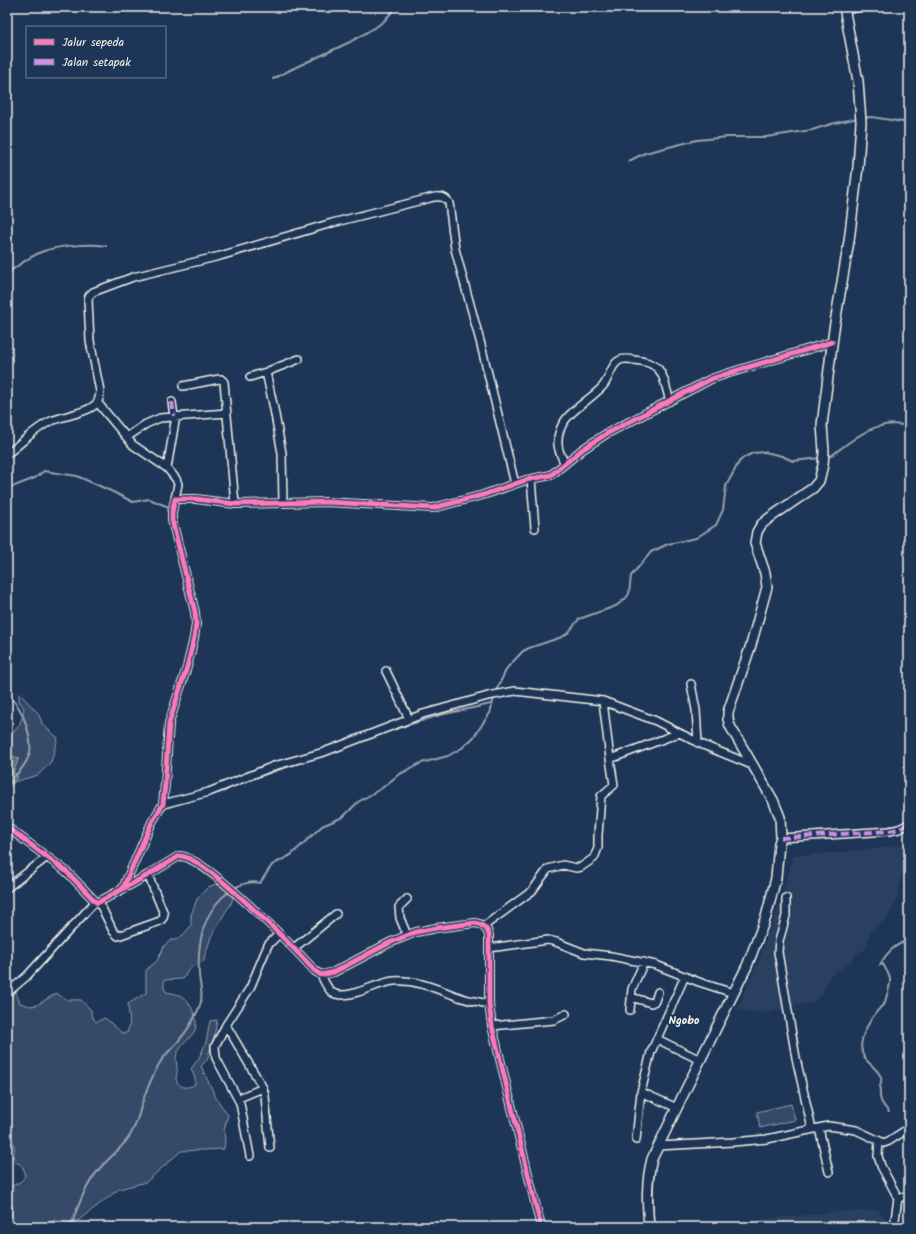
<svg xmlns="http://www.w3.org/2000/svg" width="916" height="1234" font-family="Kalam,sans-serif">
  <rect width="100%" height="100%" fill="#1d3557"/>
  <filter id="ink" filterUnits="userSpaceOnUse"><feTurbulence type="fractalNoise" baseFrequency=".025" numOctaves="2"/><feDisplacementMap in="SourceGraphic" scale="8" xChannelSelector="R" yChannelSelector="G"/><feConvolveMatrix kernelMatrix="1 2 1 2 8 2 1 2 1" color-interpolation-filters="sRGB"/></filter>
  <g filter="url(#ink)">
    <path fill="#2a4060" d="M 908,845 L 909,857 L 901,879 L 897,898 L 889,916 L 869,933 L 866,949 L 856,954 L 850,963 L 831,975 L 822,994 L 813,1002 L 766,1013 L 737,1010 L 759,960 L 779,905 L 793,856 L 845,852 Z
      M 878,1210 L 885,1218 L 888,1227 L 686,1227 L 837,1212 Z"/>
    <path fill="#354a67" stroke="#949ea8" d="M 19,693 L 38,713 L 43,725 L 58,738 L 51,762 L 38,775 L 14,782 L 7,790 L 7,781 L 12,783 L 13,770 L 19,758 L 7,755 L 7,737 C 19,730 22,721 24,708 L 19,701 Z
      M 216,884 L 225,889 L 233,898 L 231,904 L 226,911 L 211,937 L 204,958 L 204,961 C 194,966 189,966 184,978 L 182,979 L 164,980 L 164,988 L 166,992 C 172,993 179,994 184,998 C 192,1005 200,1022 194,1032 C 189,1040 178,1047 176,1057 C 176,1061 177,1065 177,1069 C 178,1072 176,1075 176,1078 C 177,1089 189,1089 195,1084 L 195,1078 L 191,1069 L 200,1056 L 206,1042 L 210,1021 L 217,1020 L 214,1037 L 208,1056 L 208,1059 L 201,1066 L 216,1098 L 228,1115 L 224,1130 L 225,1139 L 224,1149 L 181,1151 L 146,1182 L 119,1189 L 79,1220 L 62,1225 L 55,1220 L 41,1226 L 41,1227 L 16,1227 L 10,1221 L 13,1206 L 7,1208 L 7,1188 C 16,1184 30,1180 23,1168 C 21,1164 19,1164 15,1162 L 13,1156 C 17,1148 13,1142 9,1134 L 7,1135 L 7,987 L 15,983 L 16,993 L 20,1003 L 30,1006 L 37,1005 L 57,993 C 69,1003 67,999 81,1000 L 91,1010 L 91,1015 L 96,1022 L 105,1018 L 122,1033 L 127,1033 C 132,1022 128,1014 128,1004 L 146,993 L 146,970 L 157,961 L 164,946 L 171,940 L 176,940 L 183,935 L 191,926 L 191,915 L 197,899 L 208,887 Z
      M 791,1104 L 795,1120 L 760,1128 L 757,1112 Z"/>
    <path fill="#5e6d82" stroke="#9aa2ab" d="M 7,755 L 19,758 L 13,773 L 15,773 L 18,777 L 12,783 L 7,781 Z"/>
    <g fill="none" stroke-linecap="round" stroke-linejoin="round">
      <path stroke="#9aa2ab" stroke-width="2" d="M 273,79 L 292,69 L 350,42 L 376,27 L 384,21 L 396,7
        M 863,118 L 872,117 L 909,123
        M 629,161 L 645,153 L 697,140 L 728,137 L 766,137 L 812,130 L 831,124 L 858,118
        M 7,273 C 18,266 29,257 41,252 C 56,246 89,243 106,246
        M 827,457 L 831,456 C 855,438 876,418 909,426
        M 7,489 L 35,478 L 44,471 L 77,476 L 113,492 L 133,502 L 149,499 L 171,508
        M 175,515 L 178,531
        M 192,587 L 198,610
        M 495,693 L 507,668 L 523,651 L 529,648 L 562,637 L 569,632 L 579,619 L 616,606 L 626,598 L 629,594 L 631,576 L 651,552 L 668,544 L 696,538 L 716,525 L 723,510 L 726,486 L 739,462 L 743,458 L 753,453 L 765,452 L 782,456 L 793,461 L 820,458
        M 7,695 C 10,698 14,700 16,704 C 24,713 32,740 30,752 C 28,760 21,770 15,776
        M 172,729 L 176,713
        M 392,730 L 440,715 L 491,704
        M 245,781 L 339,750
        M 7,787 L 11,781
        M 209,795 L 225,791 L 237,784
        M 167,798 L 168,791
        M 163,811 L 166,808 L 176,804
        M 233,889 C 240,884 251,881 260,883 L 272,865 L 291,855 L 322,826 L 343,817 L 358,802 L 382,788 L 398,775 L 421,763 L 448,756 L 462,748 L 474,737 L 483,723 L 490,713 L 494,698
        M 889,1112 C 881,1103 879,1100 880,1088 C 880,1085 882,1081 881,1078 C 879,1069 868,1064 864,1057 C 854,1040 874,1013 885,1003 C 886,995 891,987 890,979 C 889,974 885,968 883,964 L 880,965 C 888,950 895,946 909,939
        M 71,1227 C 76,1208 87,1183 100,1168 C 110,1157 121,1149 129,1137 C 137,1126 139,1113 143,1100 C 147,1089 153,1075 159,1064 C 165,1054 173,1048 180,1039 C 188,1030 194,1019 199,1008 C 204,997 200,986 199,975 C 197,944 203,910 230,891"/>
      <g stroke="#f4f1e8" stroke-width="10">
        <path id="minor" d="M 844,10 L 860,7
          M 250,377 L 266,372
          M 183,386 L 219,379 L 221,379 L 224,382 L 235,504
          M 97,402 L 133,445 L 167,468 L 176,479 L 178,484 L 175,499
          M 172,402 L 174,416
          M 127,437 L 146,424 L 160,418 L 227,413
          M 7,454 C 22,443 35,428 51,421 C 63,416 84,413 92,407 C 98,404 100,397 100,391 L 90,341 L 88,300 L 89,296 L 93,292 L 133,277 L 220,256 L 332,223 L 430,198 C 437,196 445,195 449,203 L 455,249 L 480,341 L 515,484
          M 565,464 C 562,458 558,451 558,444 C 556,415 587,404 603,386 C 609,379 610,368 617,362 C 621,358 629,359 634,360 C 665,363 662,376 670,401
          M 167,468 L 176,416
          M 531,479 L 535,528
          M 283,503 L 282,453 L 274,409 L 266,372 L 299,359
          M 386,671 L 409,719
          M 691,684 L 696,710 L 698,743
          M 603,701 L 610,759
          M 163,804 L 209,792 L 274,766 L 324,752 L 423,714 L 488,696 L 515,691 L 603,701 L 656,721 L 703,745 L 752,765
          M 7,827 L 67,872 L 97,903 L 148,875 L 179,856 C 202,853 297,951 315,971 L 321,975 L 334,972 L 389,943 L 416,932 L 436,928 L 475,923 C 482,924 487,928 489,935 L 489,1004 L 492,1026 L 541,1227
          M 781,838 L 889,831 L 899,829 L 909,824
          M 7,888 L 47,857
          M 123,888 L 152,822 L 163,804 L 165,784 L 169,723 L 187,667 L 194,638 L 196,624 L 195,612 L 172,520 L 172,512 L 175,499 L 196,499 L 235,504 L 327,502 L 433,508 L 483,495 L 526,480 L 551,475 L 583,449 L 606,434 L 711,379 L 729,373 L 832,342
          M 786,898 L 786,916 L 779,941 L 778,952 L 796,1058 L 812,1129
          M 407,899 L 399,907 L 400,918 L 407,935
          M 99,902 L 113,931 L 118,936 L 160,921 L 163,918 L 164,914 L 148,875
          M 484,926 L 532,891 L 548,869 L 563,865 L 576,868 L 581,867 L 594,858 L 598,848 L 598,835 L 601,796 L 614,785 L 610,759 L 679,733
          M 294,948 L 336,914
          M 489,948 L 548,940 L 556,942 L 584,953 L 611,956 L 656,965 L 699,982 L 733,993
          M 321,975 C 324,981 328,991 335,994 C 352,999 378,982 394,981 C 418,979 441,991 462,998 C 471,1001 480,1002 489,1004
          M 7,993 L 27,976 L 95,902
          M 631,997 L 651,1003 L 655,1001 L 658,992
          M 630,1010 L 632,989 L 644,962
          M 226,1025 L 263,1088 L 265,1096 L 270,1148
          M 492,1026 L 554,1020 L 566,1014
          M 657,1039 L 700,1060
          M 641,1092 L 677,1108
          M 239,1098 L 263,1088
          M 819,1128 L 829,1172
          M 636,1140 L 641,1092 L 651,1052 L 685,976
          M 879,1141 L 878,1156 L 881,1166 L 898,1198 L 894,1227
          M 658,1146 L 733,1142 L 767,1139 L 828,1126 L 836,1127 L 856,1130 L 884,1143 L 889,1141 L 909,1128
          M 250,1156 L 240,1103 L 216,1058 L 215,1046 L 226,1025 L 250,988 L 268,945 L 279,934
          M 898,1198 L 909,1195"/>
      </g>
      <g stroke="#f4f1e8" stroke-width="12">
        <path id="major" d="M 649,1227 C 647,1204 646,1181 652,1159 L 687,1087 L 747,966 L 766,917 L 776,878 L 779,843 L 781,838 L 780,817 L 773,800 L 730,726 L 728,719 L 728,712 L 751,645 L 767,587 L 765,573 L 755,543 L 757,532 L 761,525 L 768,519 L 813,488 L 819,481 L 823,465 L 824,451 L 822,425 L 834,329 L 849,241 L 858,167 L 861,122 L 858,81 L 844,7"/>
      </g>
      <use href="#minor" stroke="#1d3557" stroke-width="7"/>
      <use href="#major" stroke="#1d3557" stroke-width="9"/>
      <path stroke="#ce8fe9" stroke-width="4" stroke-dasharray="8 4" stroke-linecap="butt" d="M 172,402 L 174,416
        M 781,838 L 889,831 L 899,829 L 909,824"/>
      <g stroke="#1d3557" stroke-width="8">
        <path id="cycleway" d="M 7,827 L 67,872 L 97,903 L 148,875 L 179,856 C 202,853 297,951 315,971 L 321,975 L 334,972 L 389,943 L 416,932 L 436,928 L 475,923 C 482,924 487,928 489,935 L 489,1004 L 492,1026 L 541,1227
          M 123,888 L 152,822 L 163,804 L 165,784 L 169,723 L 187,667 L 194,638 L 196,624 L 195,612 L 172,520 L 172,512 L 175,499 L 196,499 L 235,504 L 327,502 L 433,508 L 483,495 L 526,480 L 551,475 L 583,449 L 606,434 L 711,379 L 729,373 L 832,342"/>
      </g>
      <use href="#cycleway" stroke="#fd7abc" stroke-width="5"/>
    </g>
  </g>
  <g text-anchor="middle" stroke-width="4" stroke-linejoin="round" paint-order="stroke">
    <g font-size="12" font-weight="bold" fill="#f4f1e8" stroke="#1d3557">
      <text x="684" y="1024">Ngobo</text>
    </g>
  </g>
  <rect width="916" height="1234" fill="none" stroke="#1d3557" stroke-width="24"/>
  <rect x="12" y="12" width="892" height="1210" fill="none" stroke="#f4f1e8" stroke-width="1.5" filter="url(#ink)"/>
  <rect x="26" y="26" width="140" height="52" fill="#1d3557" stroke="#738091"/>
  <rect x="34" y="39" width="20" height="6" fill="#fd7abc" stroke="#738091"/>
  <text x="62" y="46" font-size="12" fill="#f4f1e8">Jalur sepeda</text>
  <rect x="34" y="59" width="20" height="6" fill="#ce8fe9" stroke="#738091"/>
  <text x="62" y="66" font-size="12" fill="#f4f1e8">Jalan setapak</text>
</svg>
